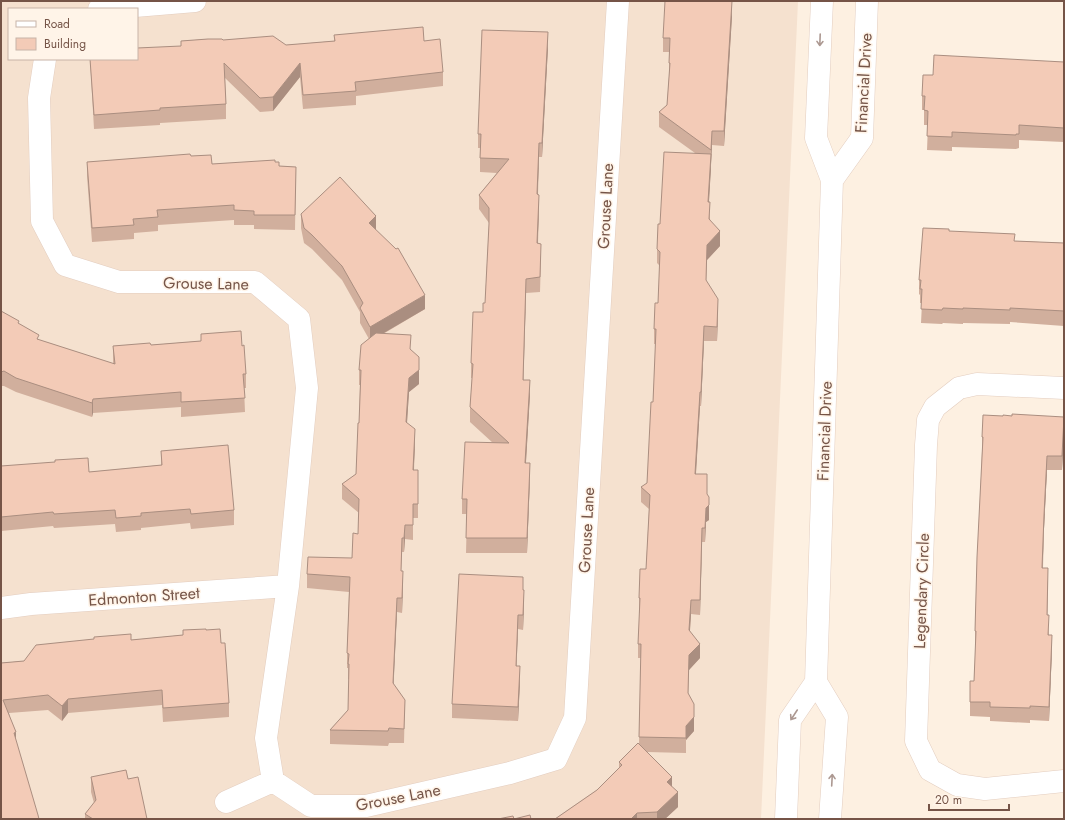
<svg xmlns="http://www.w3.org/2000/svg" width="1065" height="820" font-family="Jost,sans-serif">
  <rect width="100%" height="100%" fill="#fdf0e1"/>
  <path fill="#f5e1cf" fill-rule="evenodd" d="M 1,1 L 798,1 L 761,819 L 1,819 ZM 9,9 L 137,9 L 137,59 L 9,59 Z"/>
  <g fill="none" stroke-linecap="round" stroke-linejoin="round">
    <g stroke="#e3cdbf" stroke-width="23">
      <path id="minor" d="M 99,9 L 195,1
        M 45,59 L 39,98 L 42,221 L 65,265 L 119,282 L 255,282 L 299,319 L 307,388 L 288,586 L 266,738 L 273,781 L 311,806 L 366,806 L 510,773 L 556,759 L 575,718 L 618,1
        M 832,180 L 862,138 L 867,1
        M 1064,388 L 977,384 L 959,388 L 935,407 L 928,420 L 926,445 L 916,741 L 930,770 L 957,785 L 985,789 L 1064,781
        M 1,608 L 31,604 L 288,586
        M 816,682 L 837,717 L 830,819
        M 226,802 L 273,781
        M 786,819 L 790,720 L 816,682 L 832,180 L 816,138 L 822,1"/>
    </g>
    <use href="#minor" stroke="#fff" stroke-width="22"/>
  </g>
  <path fill="#d1af9d" d="M 732,16 L 724,146 L 712,145 L 709,202 L 710,219 L 720,246 L 707,260 L 706,281 L 718,313 L 717,341 L 704,341 L 701,406 L 700,406 L 696,474 L 707,495 L 709,497 L 709,520 L 706,522 L 705,542 L 702,542 L 700,615 L 691,614 L 690,631 L 700,658 L 689,670 L 688,694 L 694,731 L 686,740 L 686,753 L 647,752 L 672,787 L 678,807 L 665,819 L 555,819 L 597,790 L 619,769 L 619,762 L 639,744 L 641,658 L 638,658 L 638,644 L 640,613 L 639,613 L 639,598 L 646,569 L 649,509 L 641,502 L 641,487 L 647,483 L 653,402 L 656,344 L 654,344 L 654,329 L 658,303 L 660,266 L 657,263 L 657,249 L 660,224 L 695,153 L 659,127 L 659,112 L 667,105 L 669,77 L 669,52 L 663,52 L 663,38 Z
    M 334,35 L 424,41 L 443,72 L 443,86 L 356,96 L 356,105 L 303,109 L 300,77 L 273,111 L 260,112 L 225,78 L 226,104 L 226,119 L 160,123 L 160,125 L 94,129 L 90,59 L 137,59 L 181,46 L 181,41 L 208,39 L 223,40 L 286,45 L 334,41 Z
    M 548,47 L 542,157 L 539,157 L 538,194 L 539,209 L 538,243 L 541,258 L 540,292 L 526,293 L 523,380 L 530,394 L 526,463 L 530,477 L 527,553 L 466,553 L 467,514 L 462,514 L 462,499 L 493,443 L 470,422 L 470,407 L 472,378 L 471,378 L 471,363 L 485,303 L 489,223 L 479,209 L 479,195 L 497,173 L 480,172 L 480,148 L 478,148 L 478,134 Z
    M 1064,62 L 1064,142 L 1019,140 L 1019,148 L 1016,149 L 952,147 L 952,151 L 927,150 L 928,125 L 924,125 L 924,110 L 922,110 L 922,96 L 933,75 Z
    M 191,156 L 212,164 L 275,162 L 279,166 L 296,167 L 295,230 L 254,229 L 254,225 L 234,225 L 234,220 L 158,225 L 158,231 L 134,233 L 134,239 L 92,242 L 87,176 L 87,162 Z
    M 301,214 L 376,230 L 425,309 L 383,334 L 411,350 L 419,371 L 419,384 L 409,392 L 407,423 L 415,443 L 414,470 L 418,470 L 418,518 L 413,518 L 413,540 L 405,539 L 404,552 L 402,552 L 401,571 L 403,585 L 402,613 L 397,612 L 393,684 L 405,700 L 404,743 L 389,743 L 388,746 L 330,744 L 330,730 L 348,710 L 349,679 L 348,679 L 348,668 L 347,668 L 347,653 L 349,592 L 307,588 L 307,574 L 352,558 L 358,534 L 359,513 L 342,499 L 342,484 L 356,474 L 359,423 L 360,385 L 359,385 L 359,370 L 369,339 L 360,323 L 360,312 L 342,280 L 312,249 L 304,243 L 301,228 Z
    M 949,231 L 1015,241 L 1064,243 L 1064,326 L 1010,322 L 1010,324 L 963,323 L 963,324 L 943,323 L 942,324 L 921,323 L 922,303 L 920,303 L 920,295 L 919,294 L 919,280 Z
    M 1,311 L 19,324 L 39,340 L 113,364 L 113,346 L 151,345 L 201,341 L 201,334 L 242,346 L 246,374 L 246,388 L 244,388 L 245,412 L 181,417 L 181,407 L 93,413 L 92,417 L 16,392 L 4,386 L 1,386 Z
    M 1064,431 L 1062,470 L 1047,470 L 1044,529 L 1043,568 L 1048,583 L 1047,615 L 1049,635 L 1052,649 L 1049,721 L 1030,720 L 1030,723 L 990,721 L 990,717 L 970,716 L 970,702 L 974,681 L 976,645 L 975,645 L 975,631 L 982,451 L 982,437 Z
    M 161,451 L 234,510 L 234,525 L 191,529 L 190,523 L 141,528 L 141,530 L 116,532 L 115,524 L 54,528 L 53,526 L 1,531 L 1,466 L 89,472 L 161,465 Z
    M 523,590 L 524,605 L 523,630 L 518,629 L 516,666 L 520,681 L 518,721 L 452,718 L 452,704 Z
    M 206,630 L 221,643 L 229,703 L 229,717 L 163,722 L 162,705 L 68,713 L 62,721 L 48,710 L 9,713 L 16,741 L 1,819 L 1,663 L 24,661 L 131,640 L 183,635 Z
    M 91,777 L 128,779 L 147,819 L 85,819 L 85,814 L 94,803 L 91,792 Z"/>
  <path fill="#aa8e80" d="M 732,1 L 732,16 L 724,146 L 724,131 Z
    M 548,32 L 548,47 L 542,157 L 542,143 Z
    M 300,63 L 300,77 L 273,111 L 273,97 Z
    M 712,131 L 712,145 L 711,165 L 711,150 Z
    M 539,143 L 539,157 L 537,209 L 537,194 Z
    M 711,154 L 711,168 L 708,216 L 708,202 Z
    M 539,195 L 539,209 L 537,257 L 537,243 Z
    M 376,216 L 376,231 L 369,223 Z
    M 720,231 L 720,246 L 707,260 L 706,294 L 707,245 Z
    M 526,279 L 526,293 L 523,394 L 523,380 Z
    M 425,295 L 425,309 L 370,341 L 370,327 Z
    M 718,299 L 718,313 L 717,341 L 717,327 Z
    M 704,326 L 704,341 L 701,406 L 701,392 Z
    M 419,357 L 419,384 L 409,392 L 406,437 L 406,422 L 409,378 Z
    M 530,380 L 530,394 L 525,477 L 525,463 Z
    M 700,392 L 700,406 L 695,488 L 695,474 Z
    M 93,399 L 93,413 L 92,417 L 92,403 Z
    M 1064,417 L 1064,431 L 1062,470 L 1062,456 Z
    M 415,429 L 415,443 L 413,484 L 413,470 Z
    M 1047,456 L 1047,470 L 1044,529 L 1042,582 L 1044,515 Z
    M 530,463 L 530,477 L 527,553 L 527,538 Z
    M 707,474 L 707,507 L 709,505 L 709,520 L 706,522 L 705,542 L 705,528 Z
    M 405,525 L 405,539 L 404,552 L 404,538 Z
    M 702,528 L 702,542 L 700,615 L 700,600 Z
    M 1048,568 L 1048,583 L 1047,630 L 1047,615 Z
    M 403,571 L 403,585 L 402,613 L 402,598 Z
    M 524,590 L 524,605 L 523,630 L 523,615 Z
    M 397,598 L 397,612 L 393,697 L 393,683 Z
    M 691,600 L 691,614 L 689,644 L 689,630 Z
    M 518,615 L 518,629 L 516,680 L 516,666 Z
    M 1052,635 L 1052,649 L 1049,721 L 1049,707 Z
    M 700,644 L 700,658 L 689,670 L 688,708 L 689,655 Z
    M 520,666 L 520,681 L 518,721 L 518,707 Z
    M 68,699 L 68,713 L 62,721 L 62,706 Z
    M 694,704 L 694,731 L 686,740 L 686,753 L 686,726 Z
    M 16,732 L 16,746 L 14,733 Z
    M 672,777 L 672,791 L 667,782 Z
    M 678,792 L 678,807 L 665,819 L 657,819 L 657,812 Z
    M 637,813 L 637,819 L 631,819 Z"/>
  <path fill="#f3cbb7" stroke="#aa8e80" d="M 665,1 L 732,1 L 724,131 L 712,131 L 711,150 L 659,112 L 667,105 L 670,63 L 669,63 L 670,38 L 663,38 Z
    M 423,27 L 424,41 L 440,39 L 443,72 L 355,82 L 356,91 L 303,95 L 300,63 L 273,97 L 260,98 L 224,63 L 226,104 L 160,108 L 160,110 L 94,115 L 90,59 L 137,59 L 137,48 L 181,46 L 181,41 L 208,39 L 222,39 L 223,40 L 273,36 L 286,45 L 335,41 L 334,35 Z
    M 482,30 L 548,32 L 542,143 L 539,143 L 537,194 L 539,195 L 537,243 L 541,244 L 540,277 L 526,279 L 523,380 L 530,380 L 525,463 L 530,463 L 527,538 L 466,538 L 467,499 L 462,499 L 465,442 L 509,443 L 470,407 L 473,364 L 471,363 L 473,312 L 483,312 L 483,303 L 485,303 L 489,224 L 489,208 L 479,195 L 509,159 L 480,158 L 481,134 L 478,134 Z
    M 934,55 L 1064,62 L 1064,128 L 1019,125 L 1019,134 L 1016,134 L 1016,135 L 952,132 L 952,137 L 927,136 L 928,111 L 924,110 L 925,96 L 922,96 L 923,75 L 933,75 Z
    M 664,152 L 711,154 L 708,202 L 710,202 L 709,219 L 720,231 L 707,245 L 706,280 L 718,299 L 717,327 L 704,326 L 701,392 L 700,392 L 695,474 L 707,474 L 707,494 L 709,497 L 709,505 L 706,508 L 705,528 L 702,528 L 700,600 L 691,600 L 689,630 L 700,644 L 689,655 L 688,693 L 694,704 L 694,717 L 686,726 L 686,738 L 639,737 L 641,644 L 638,644 L 640,598 L 639,598 L 640,569 L 646,569 L 650,495 L 641,487 L 647,483 L 651,402 L 653,402 L 656,329 L 654,329 L 655,303 L 658,303 L 660,252 L 657,249 L 658,224 L 660,224 Z
    M 190,154 L 191,156 L 211,155 L 212,164 L 275,160 L 275,162 L 279,162 L 279,166 L 296,167 L 295,215 L 254,215 L 254,211 L 234,210 L 234,205 L 157,210 L 158,217 L 133,219 L 134,225 L 92,228 L 87,162 Z
    M 340,177 L 376,216 L 369,223 L 396,249 L 398,248 L 425,295 L 370,327 L 360,308 L 363,303 L 342,266 L 312,235 L 304,228 L 301,214 Z
    M 923,228 L 949,229 L 949,231 L 1015,234 L 1014,241 L 1064,243 L 1064,311 L 1010,308 L 1010,310 L 963,308 L 963,309 L 943,308 L 942,310 L 921,309 L 922,289 L 920,289 L 921,280 L 919,280 Z
    M 1,311 L 19,321 L 18,323 L 39,335 L 37,339 L 115,364 L 113,346 L 150,343 L 151,345 L 201,341 L 201,334 L 241,331 L 242,346 L 244,345 L 246,374 L 243,374 L 245,398 L 181,402 L 181,392 L 93,399 L 92,403 L 16,378 L 4,371 L 1,372 Z
    M 376,333 L 411,335 L 410,349 L 419,357 L 419,370 L 409,378 L 406,422 L 415,429 L 413,470 L 418,470 L 418,504 L 413,504 L 413,525 L 405,525 L 404,538 L 402,538 L 401,571 L 403,571 L 402,598 L 397,598 L 393,683 L 405,700 L 404,729 L 389,728 L 388,731 L 330,730 L 348,710 L 349,664 L 348,664 L 349,654 L 347,653 L 350,577 L 307,574 L 308,557 L 352,558 L 353,533 L 358,534 L 359,499 L 342,484 L 356,474 L 358,423 L 359,423 L 361,370 L 359,370 L 361,345 Z
    M 1012,414 L 1064,417 L 1062,456 L 1047,456 L 1044,515 L 1042,568 L 1048,568 L 1047,615 L 1049,615 L 1048,635 L 1052,635 L 1049,707 L 1030,706 L 1030,708 L 990,707 L 990,702 L 970,702 L 970,681 L 974,681 L 976,631 L 975,631 L 977,557 L 983,437 L 982,437 L 983,415 L 1003,416 L 1003,415 L 1012,416 Z
    M 228,445 L 234,510 L 191,514 L 190,509 L 141,513 L 141,516 L 116,518 L 115,510 L 54,514 L 53,512 L 1,517 L 1,466 L 55,462 L 55,460 L 88,458 L 89,472 L 162,465 L 161,451 Z
    M 459,574 L 523,577 L 523,590 L 524,590 L 523,615 L 518,615 L 516,666 L 520,666 L 518,707 L 452,704 Z
    M 206,629 L 206,630 L 220,629 L 221,643 L 225,643 L 229,703 L 163,708 L 162,690 L 68,699 L 62,706 L 48,695 L 3,700 L 16,732 L 14,733 L 38,815 L 39,819 L 1,819 L 1,663 L 24,661 L 36,645 L 94,639 L 94,637 L 131,634 L 131,640 L 183,635 L 183,630 Z
    M 638,743 L 672,777 L 667,782 L 678,792 L 657,812 L 637,813 L 631,819 L 555,819 L 597,790 L 622,765 L 619,762 Z
    M 126,770 L 128,779 L 138,777 L 147,819 L 93,819 L 85,814 L 96,800 L 91,777 Z
    M 530,815 L 531,819 L 498,819 L 513,816 L 514,819 Z"/>
  <defs><path id="oneway-shaft" d="M-6 0H5M1.5-3L5.5 0L1.5 3" fill="none" stroke-width="1.6" stroke-linecap="round" stroke-linejoin="round"/></defs>
  <g stroke="#ac9891">
    <use href="#oneway-shaft" transform="translate(820 40) rotate(92)"/>
    <use href="#oneway-shaft" transform="translate(794 715) rotate(123)"/>
    <use href="#oneway-shaft" transform="translate(832 780) rotate(-87)"/>
  </g>
  <g text-anchor="middle" stroke-width="3" stroke-linejoin="round" paint-order="stroke">
    <g font-size="16" fill="#755447" stroke="#fff4e8">
      <text transform="translate(863 83) rotate(-87)" y="6">Financial Drive</text>
      <text transform="translate(605 206) rotate(-87)" y="6">Grouse Lane</text>
      <text transform="translate(206 283) rotate(1)" y="6">Grouse Lane</text>
      <text transform="translate(824 431) rotate(-88)" y="6">Financial Drive</text>
      <text transform="translate(586 530) rotate(-87)" y="6">Grouse Lane</text>
      <text transform="translate(921 591) rotate(-88)" y="6">Legendary Circle</text>
      <text transform="translate(144 596) rotate(-4)" y="6">Edmonton Street</text>
      <text transform="translate(398 797) rotate(-11)" y="6">Grouse Lane</text>
    </g>
  </g>
  <rect width="1065" height="820" fill="none" stroke="#755447" stroke-width="4"/>
  <rect x="8" y="8" width="130" height="52" fill="#fff4e8" stroke="#c8b4a8"/>
  <rect x="16" y="21" width="20" height="6" fill="#ffffff" stroke="#c8b4a8"/>
  <text x="44" y="28" font-size="12" fill="#755447">Road</text>
  <rect x="16" y="38" width="20" height="12" fill="#f3cbb7" stroke="#c8b4a8"/>
  <text x="44" y="48" font-size="12" fill="#755447">Building</text>
  <path d="M929 804v6h80v-6" fill="none" stroke="#755447" stroke-width="2"/>
  <text x="935" y="804" font-size="12" fill="#755447" stroke="#fff4e8" stroke-width="3" paint-order="stroke">20 m</text>
</svg>
